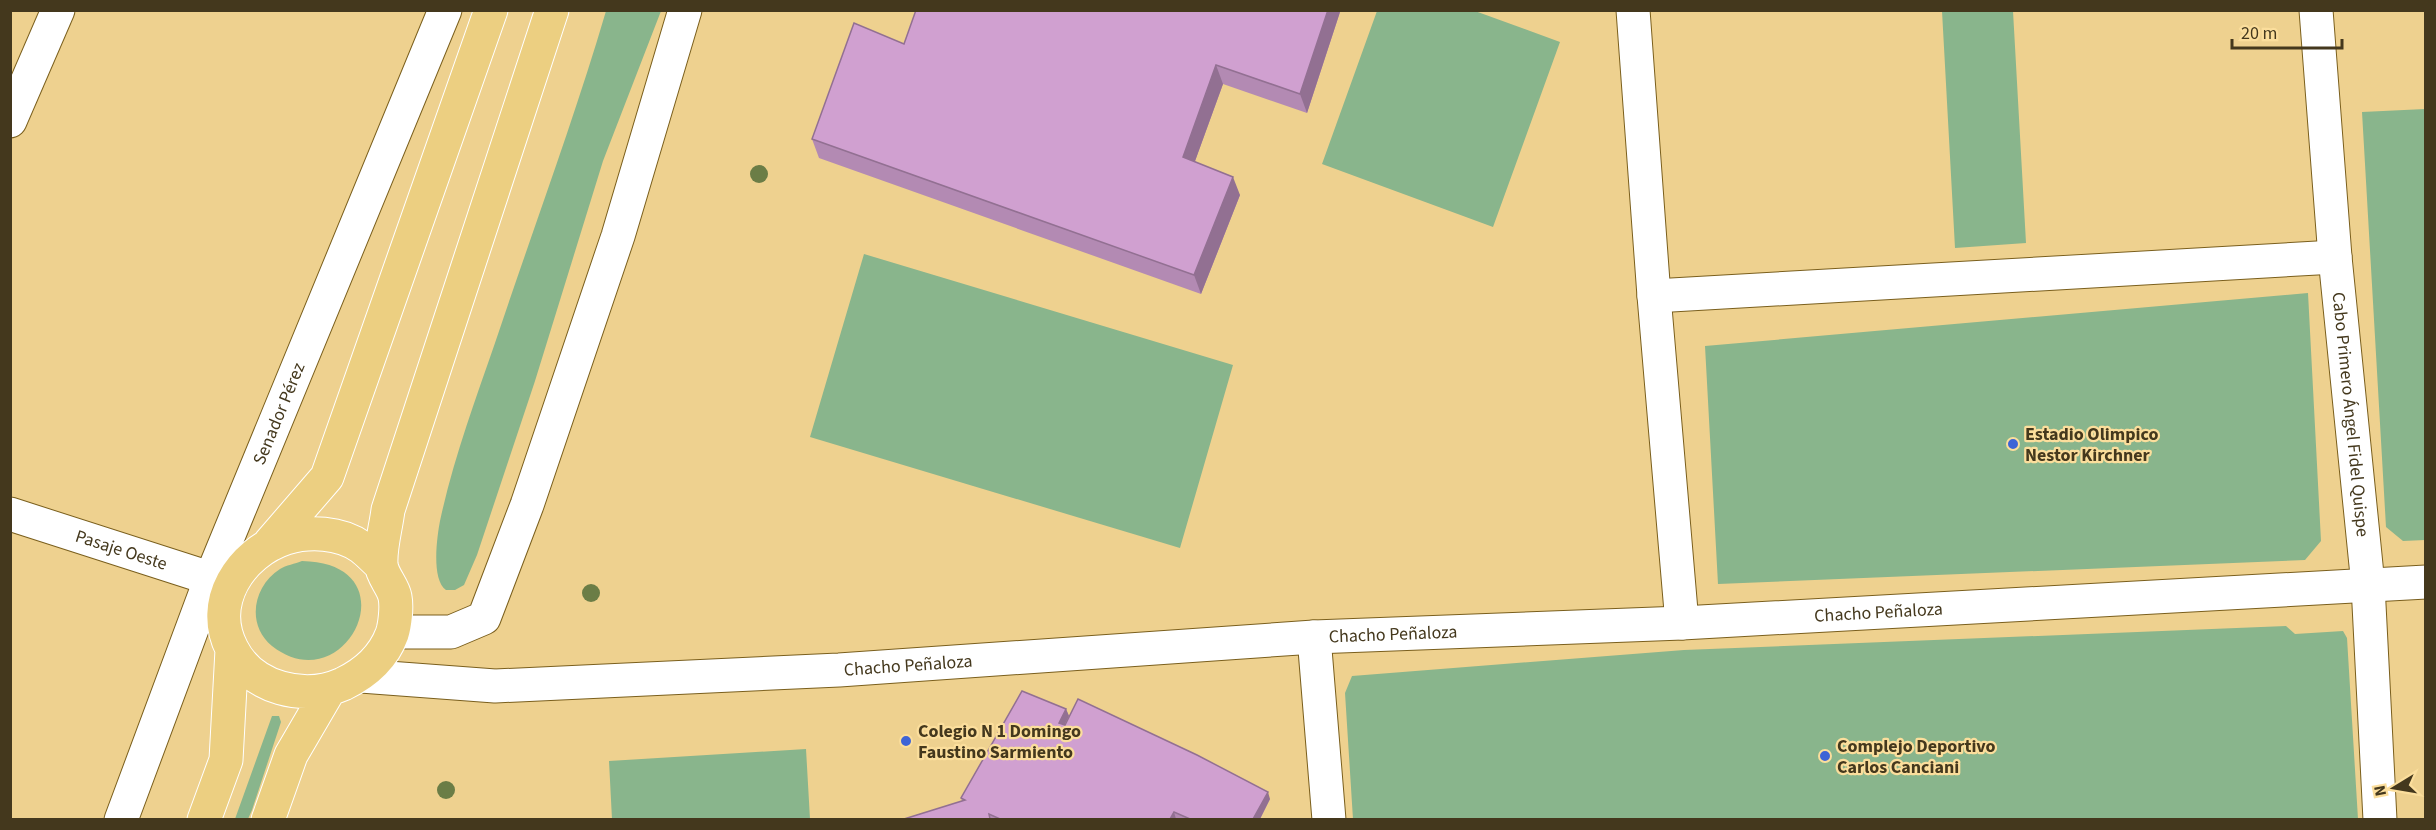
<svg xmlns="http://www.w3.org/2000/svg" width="2436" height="830" font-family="'Source Sans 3',sans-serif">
  <rect width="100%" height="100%" fill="#eed18f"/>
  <path fill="#89b58c" d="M 606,11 L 661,11 L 603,161 L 535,381 L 477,555 L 464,585 L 455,590 L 446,590 C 431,579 437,537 440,521 C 453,460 475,401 495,343 C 532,232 573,123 606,11 Z
    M 1377,11 L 1475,11 L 1560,42 L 1493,227 L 1322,164 Z
    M 1942,11 L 2013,11 L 2026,243 L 1955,248 Z
    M 2425,109 L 2425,540 L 2403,541 L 2386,527 L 2362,112 Z
    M 864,254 L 1233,365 L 1180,548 L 810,437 Z
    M 2308,293 L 2321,541 L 2305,560 L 1718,584 L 1705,346 Z
    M 302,561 C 414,563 346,704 272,646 C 246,625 253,586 280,569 C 286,565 295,564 302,561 Z
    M 2286,626 L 2295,634 L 2343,631 L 2347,638 L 2358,819 L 1353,819 L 1345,693 L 1352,676 L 1684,650 Z
    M 272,716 L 279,716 L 281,722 L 252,810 L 248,819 L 235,819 Z
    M 806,749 L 810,819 L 612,819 L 609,761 Z"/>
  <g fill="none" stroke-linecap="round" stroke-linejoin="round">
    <g stroke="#7a5f1d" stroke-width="35">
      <g id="minor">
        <path d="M 1633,10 L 1654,296 L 1682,623"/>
        <path id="s1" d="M 2316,10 L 2335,257 L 2368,585 L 2380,820"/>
        <path d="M 10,121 L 58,10"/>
        <path d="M 1654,296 L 2335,257"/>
        <path id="s2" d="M 10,514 L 231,585"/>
        <path d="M 393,632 L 451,632 L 484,618 L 527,505 L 618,236 L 685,10"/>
        <path d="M 1314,637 L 1329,820"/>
        <path id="s3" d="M 361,676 L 495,686 L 839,670 L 1314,637 L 1682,623 L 2426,582"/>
        <path id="s4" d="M 121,820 L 211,578 L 445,10"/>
      </g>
    </g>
    <g stroke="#fff" stroke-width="35">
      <path id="major" d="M 270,543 L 327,477 L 491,10
        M 381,565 C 374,559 368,552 361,547 C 340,532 309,531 286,538 C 240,553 208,603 232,649 C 252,689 305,701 343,684 C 366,673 383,658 392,634 C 395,625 397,607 395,597 C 393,586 382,576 381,564 C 380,547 386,527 388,510 L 552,10
        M 204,820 L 226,760 L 232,650
        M 268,820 L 291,755 L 329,690"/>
    </g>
    <use href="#minor" stroke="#fff" stroke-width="33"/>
    <use href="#major" stroke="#eccf81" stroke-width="33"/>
  </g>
  <g fill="#6b7d46">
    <circle cx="759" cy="174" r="9"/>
    <circle cx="591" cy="593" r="9"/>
    <circle cx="446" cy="790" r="9"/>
  </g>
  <path fill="#b38ab3" d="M 916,10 L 1339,10 L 1340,12 L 1307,113 L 1223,84 L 1195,161 L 1240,195 L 1201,294 L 819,158 L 812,139 L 904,44 Z
    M 1066,709 L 1069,716 L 1064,725 L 1270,799 L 1260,819 L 904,819 L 962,801 L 961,798 Z"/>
  <path fill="#927092" d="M 1328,10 L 1339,10 L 1340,12 L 1307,113 L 1300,94 Z
    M 1216,65 L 1223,84 L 1190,175 L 1183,157 Z
    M 1233,177 L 1240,195 L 1201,294 L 1194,275 Z
    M 1066,709 L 1069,716 L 1062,730 L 1059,723 Z
    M 1268,792 L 1270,799 L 1260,819 L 1253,819 Z
    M 1174,812 L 1176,819 L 1170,819 Z"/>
  <path fill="#d0a0d0" stroke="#927092" stroke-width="1.5" d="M 916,10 L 1328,10 L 1300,94 L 1216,65 L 1183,157 L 1233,177 L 1194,275 L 812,139 L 854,23 L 904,44 Z
    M 1022,691 L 1066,709 L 1059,723 L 1065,725 L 1078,699 L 1197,755 L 1268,792 L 1253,819 L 1190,819 L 1174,812 L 1170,819 L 1000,819 L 989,814 L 990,819 L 904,819 L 965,800 L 961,798 Z"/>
  <g fill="#3e64d6" stroke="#fbde9c" stroke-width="2">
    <circle cx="2013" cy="444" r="6"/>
    <circle cx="906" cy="741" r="6"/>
    <circle cx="1825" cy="756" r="6"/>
  </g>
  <g text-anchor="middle" stroke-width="4.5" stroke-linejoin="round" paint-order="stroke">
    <g font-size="18" fill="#44381d" stroke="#fbde9c">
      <text dy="6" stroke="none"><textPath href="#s4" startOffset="436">Senador Pérez</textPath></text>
      <text dy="6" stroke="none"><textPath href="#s1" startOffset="406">Cabo Primero Ángel Fidel Quispe</textPath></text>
      <text dy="6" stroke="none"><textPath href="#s2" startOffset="117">Pasaje Oeste</textPath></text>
      <text dy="6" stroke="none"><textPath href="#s3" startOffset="1520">Chacho Peñaloza</textPath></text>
      <text dy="6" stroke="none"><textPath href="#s3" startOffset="1034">Chacho Peñaloza</textPath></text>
      <text dy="6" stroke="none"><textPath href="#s3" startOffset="548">Chacho Peñaloza</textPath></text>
    </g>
    <g font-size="18" font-weight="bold" fill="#44381d" stroke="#fbde9c" text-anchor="start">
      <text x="2025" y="440">Estadio Olimpico<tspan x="2025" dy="21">Nestor Kirchner</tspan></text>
      <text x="918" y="737">Colegio N 1 Domingo<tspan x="918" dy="21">Faustino Sarmiento</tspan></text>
      <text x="1837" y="752">Complejo Deportivo<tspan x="1837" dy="21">Carlos Canciani</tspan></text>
    </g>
  </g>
  <rect width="2436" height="830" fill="none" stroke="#44381d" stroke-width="24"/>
  <g transform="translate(2394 788) rotate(259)" stroke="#fbde9c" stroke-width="4.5" paint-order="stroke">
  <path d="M0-4.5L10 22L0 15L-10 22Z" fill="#44381d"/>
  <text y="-9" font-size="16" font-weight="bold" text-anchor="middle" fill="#44381d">N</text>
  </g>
  <path d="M2232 39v9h110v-9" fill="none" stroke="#44381d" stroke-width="3"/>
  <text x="2241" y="39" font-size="18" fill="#44381d" stroke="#fbde9c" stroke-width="4.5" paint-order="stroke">20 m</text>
</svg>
